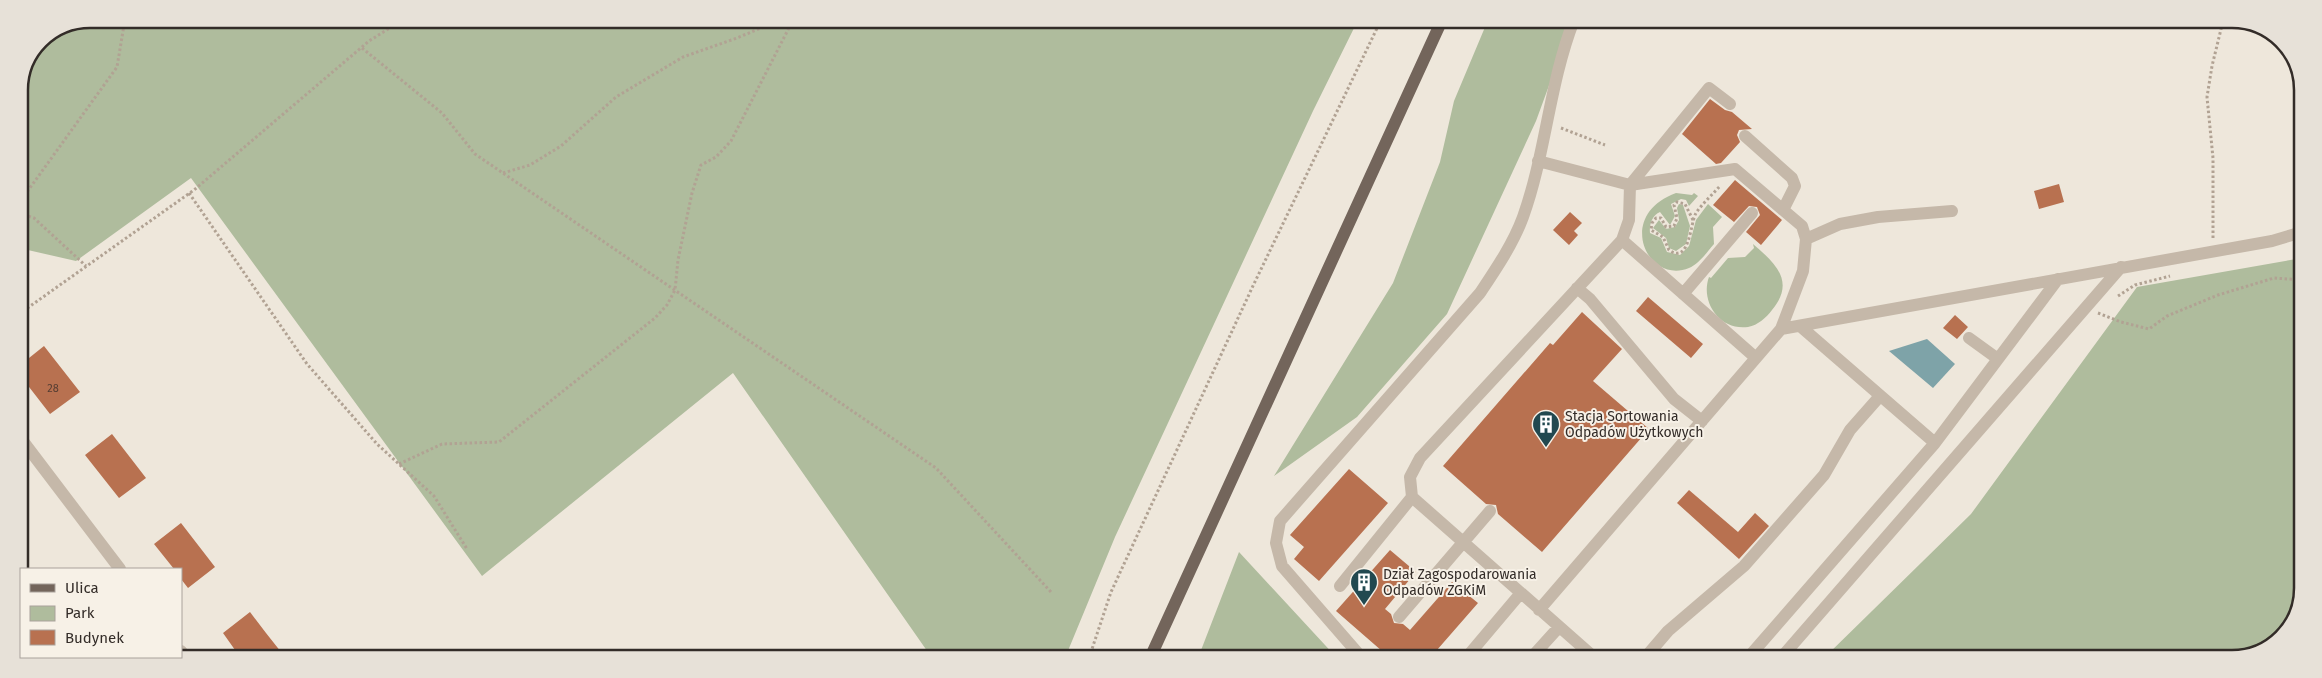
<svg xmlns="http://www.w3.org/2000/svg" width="2322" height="678" font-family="'Fira Sans',sans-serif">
  <rect width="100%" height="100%" fill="#eee7db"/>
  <path fill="#afbc9d" d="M 90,19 L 1358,20 L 1313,111 L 1115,537 L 1065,658 L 932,658 L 733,373 L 482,576 L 191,178 L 76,261 L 19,248 L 19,90 L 40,39 Z
    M 1488,20 L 1573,20 L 1536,121 L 1447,314 L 1357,417 L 1274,476 L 1393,283 L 1440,162 L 1454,101 Z
    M 1676,193 L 1692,195 L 1694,193 L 1698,196 L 1689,206 L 1686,200 L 1681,199 L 1671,204 L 1675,216 L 1670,225 L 1660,212 C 1652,215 1649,225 1650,233 L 1661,238 L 1667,252 L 1680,255 L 1689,246 L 1696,220 L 1708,204 L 1722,217 L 1713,227 L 1714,244 C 1707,252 1699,264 1689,268 C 1647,285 1615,215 1676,193 Z
    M 1679,204 L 1683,205 L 1690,226 L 1686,244 L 1676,251 L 1669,248 L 1666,238 L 1653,228 L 1659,220 L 1666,229 L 1675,227 L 1679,220 L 1677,208 Z
    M 1753,244 C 1775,263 1796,281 1772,310 C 1766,318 1758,325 1748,327 C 1719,331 1700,301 1709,277 L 1711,278 L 1728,258 L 1745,257 L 1754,248 Z
    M 2302,258 L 2301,606 L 2276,644 L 2232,659 L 1823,659 L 1971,514 L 2137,287 Z
    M 1239,552 L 1337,658 L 1198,658 Z"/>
  <path fill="#7ea3a8" d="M 1927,339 L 1955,364 L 1933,388 L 1889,351 Z"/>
  <path fill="#b87150" d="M 1710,99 L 1725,110 L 1732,112 L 1752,129 L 1739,130 L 1737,135 L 1740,142 L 1721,163 L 1716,164 L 1682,134 Z
    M 1735,180 L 1782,220 L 1761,245 L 1746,232 L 1760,215 L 1757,207 L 1749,206 L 1734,222 L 1713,205 Z
    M 2059,184 L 2064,202 L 2039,209 L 2034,191 Z
    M 1570,212 L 1582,223 L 1574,231 L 1578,235 L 1569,245 L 1553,230 Z
    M 1648,297 L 1703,344 L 1691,358 L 1636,311 Z
    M 1582,312 L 1622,349 L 1593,381 L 1649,429 L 1542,552 L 1498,514 L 1496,505 L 1486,504 L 1443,466 L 1550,343 L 1553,345 Z
    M 1955,315 L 1968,327 L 1957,339 L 1943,328 Z
    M 44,346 L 80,392 L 50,414 L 19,374 L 19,366 Z
    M 112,434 L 146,478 L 119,498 L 85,455 Z
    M 1349,469 L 1388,503 L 1319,581 L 1294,559 L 1304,547 L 1290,535 Z
    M 1689,490 L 1738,532 L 1755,513 L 1769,526 L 1739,559 L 1677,503 Z
    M 181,523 L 215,567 L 188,588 L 181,579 L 181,569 L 174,569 L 154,544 Z
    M 1390,550 L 1416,572 L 1385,609 L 1391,614 L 1394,623 L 1403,624 L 1410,630 L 1452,582 L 1478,603 L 1430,658 L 1390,658 L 1336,611 Z
    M 250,612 L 266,633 L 285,657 L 240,657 L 223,633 Z"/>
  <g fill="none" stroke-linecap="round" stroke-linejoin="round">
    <path stroke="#b1a293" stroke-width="3" stroke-dasharray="2.5 2.5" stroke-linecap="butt" d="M 362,48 L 442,113 L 475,154 L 936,468 L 1051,592
      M 1561,128 L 1605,145
      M 503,173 L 530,165 L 561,146 L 616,97 L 683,57 L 737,38 L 780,20
      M 189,193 L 307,364 L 377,444 L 434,496 L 467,549
      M 19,210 L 27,192 L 117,67 L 125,19
      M 19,213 L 34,218 L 86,266
      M 1693,220 L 1685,204 L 1677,202 L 1674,205 L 1677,218 L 1674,226 L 1666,227 L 1661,218 L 1656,218 L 1652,223 L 1651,230 L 1663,237 L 1669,250 C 1690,265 1690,223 1696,213 C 1702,204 1712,195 1720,186
      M 2213,238 L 2213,158 L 2207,97 L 2212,66 L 2223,21
      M 2118,296 L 2135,285 L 2170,276
      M 2098,313 L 2121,322 L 2149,329 L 2167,316 L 2218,295 L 2274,278 L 2302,280
      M 19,314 L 194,190 L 369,41 L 404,19
      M 399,464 L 442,444 L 499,442 L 655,318 L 667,305 L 675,290 L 678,260 L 692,193 L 701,165 L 716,157 L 731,141 L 793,20
      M 1089,658 L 1111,592 L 1252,288 L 1381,20"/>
    <path stroke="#c5b8a9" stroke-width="12" d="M 1745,136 L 1792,178 L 1795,186 L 1783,210
      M 1538,161 L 1630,185 L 1709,88 L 1730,104
      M 1806,239 L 1840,224 L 1878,217 L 1952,211
      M 1622,240 L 1756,358
      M 1577,288 L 1590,299 L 1674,399 L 1702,421
      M 1683,294 L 1752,213
      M 1800,326 L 1935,443 L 2058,279
      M 1969,338 L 1998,359
      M 19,436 L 120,569
      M 1340,586 L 1412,497
      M 1539,610 L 1781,329 L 2272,241 L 2302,232
      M 1399,617 L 1490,511
      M 181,651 L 186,657
      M 1362,658 L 1282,566 L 1276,543 L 1280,521 L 1480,293 C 1496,269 1513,244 1523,217 C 1546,153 1549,84 1574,20
      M 1466,658 L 1520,594
      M 1531,658 L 1559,627
      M 1596,659 L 1412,497 L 1410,477 L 1420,458 L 1622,240 L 1629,220 L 1630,185 L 1735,169 L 1802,226 L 1806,239 L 1803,271 L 1781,329
      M 1644,659 L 1668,631 L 1744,566 L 1824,475 L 1850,430 L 1880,396
      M 1747,659 L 1935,443
      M 1780,659 L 2121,267"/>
    <path stroke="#73655b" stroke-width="12" d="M 1150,658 L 1442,20"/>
  </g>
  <defs>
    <g id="building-pin" transform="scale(1.4375)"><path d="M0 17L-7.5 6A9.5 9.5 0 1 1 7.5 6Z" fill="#224950" stroke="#f7f1e7"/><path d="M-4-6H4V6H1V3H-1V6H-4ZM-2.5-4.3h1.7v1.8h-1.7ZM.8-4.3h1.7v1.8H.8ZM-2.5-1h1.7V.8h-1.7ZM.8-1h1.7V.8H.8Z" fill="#fff"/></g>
  </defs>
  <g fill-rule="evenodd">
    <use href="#building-pin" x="1546" y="424"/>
    <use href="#building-pin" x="1364" y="582"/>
  </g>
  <g text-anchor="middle" stroke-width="4" stroke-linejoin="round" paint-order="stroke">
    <g font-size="11" fill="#543d32">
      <text x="53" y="392">28</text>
    </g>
    <g font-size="14" fill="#332c28" stroke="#f7f1e7" text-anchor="start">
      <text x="1565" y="421">Stacja Sortowania<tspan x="1565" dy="16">Odpadów Użytkowych</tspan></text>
      <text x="1383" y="579">Dział Zagospodarowania<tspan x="1383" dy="16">Odpadów ZGKiM</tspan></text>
    </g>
  </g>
  <path d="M0 0H2322V678H0ZM90 28H2232A62 62 0 0 1 2294 90V588A62 62 0 0 1 2232 650H90A62 62 0 0 1 28 588V90A62 62 0 0 1 90 28Z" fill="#e7e1d8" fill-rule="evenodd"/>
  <path fill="none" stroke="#332c28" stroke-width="2.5" d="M90 28H2232A62 62 0 0 1 2294 90V588A62 62 0 0 1 2232 650H90A62 62 0 0 1 28 588V90A62 62 0 0 1 90 28Z"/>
  <rect x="20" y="568" width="162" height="90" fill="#f7f1e7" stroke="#a9a29b"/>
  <rect x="30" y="584" width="25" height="8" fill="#73655b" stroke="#a9a29b"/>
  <text x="65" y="593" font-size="15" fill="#332c28">Ulica</text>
  <rect x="30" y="606" width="25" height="15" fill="#afbc9d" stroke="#a9a29b"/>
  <text x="65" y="618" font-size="15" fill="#332c28">Park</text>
  <rect x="30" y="630" width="25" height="15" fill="#b87150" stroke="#a9a29b"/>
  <text x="65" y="643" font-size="15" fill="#332c28">Budynek</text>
</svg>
